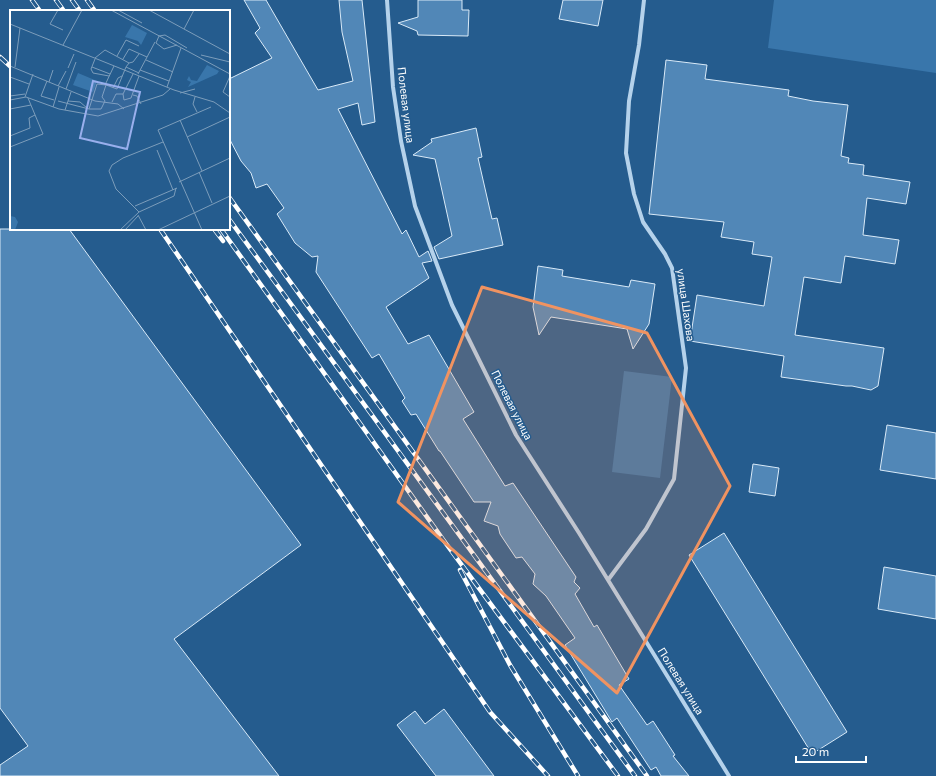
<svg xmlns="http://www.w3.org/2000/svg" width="936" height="776" font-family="Commissioner,sans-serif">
  <rect width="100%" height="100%" fill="#255c8e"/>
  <path fill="#3976ab" d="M 774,0 L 936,0 L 936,73 L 768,48 Z
    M 624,371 L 672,377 L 660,478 L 612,472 Z"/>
  <path fill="#5187b7" stroke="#d9eaf8" d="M 244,0 L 266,0 L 318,90 L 353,81 L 342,32 L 339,0 L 362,0 L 375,122 L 362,125 L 358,103 L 338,109 L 402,234 L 406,230 L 419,257 L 428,251 L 432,261 L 422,263 L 429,278 L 386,307 L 408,344 L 429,335 L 474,412 L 463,419 L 505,486 L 513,483 L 576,577 L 574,582 L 580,588 L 575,594 L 594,627 L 597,625 L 629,679 L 619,685 L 647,725 L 653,721 L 675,755 L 673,756 L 689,776 L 661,776 L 656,767 L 651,770 L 617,718 L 612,722 L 565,645 L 575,638 L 546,596 L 533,584 L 535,574 L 522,557 L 516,558 L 500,534 L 498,526 L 484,521 L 491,502 L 474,502 L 440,451 L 439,451 L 416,414 L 411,415 L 402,401 L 405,398 L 379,354 L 372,358 L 316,272 L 318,256 L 312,257 L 295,243 L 277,214 L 284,208 L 267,184 L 256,188 L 251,173 L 241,161 L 229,138 L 229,79 L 272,58 L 255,33 L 260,28 Z
    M 418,0 L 462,0 L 462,10 L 469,10 L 468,36 L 418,35 L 417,31 L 398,23 L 418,17 Z
    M 563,0 L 603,0 L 598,26 L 559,19 Z
    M 666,60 L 707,65 L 705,79 L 789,90 L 788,96 L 813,101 L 848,105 L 841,156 L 849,158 L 848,163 L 864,165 L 863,175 L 910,182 L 906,204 L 867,198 L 863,235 L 899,240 L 895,264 L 845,256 L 841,283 L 804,277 L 795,335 L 884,348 L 878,386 L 871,390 L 852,386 L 846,386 L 781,377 L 784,356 L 690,341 L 697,295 L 764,306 L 772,257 L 752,254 L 754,242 L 721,237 L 724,222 L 649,214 Z
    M 476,128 L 482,157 L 478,158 L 492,219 L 497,218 L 503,245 L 439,259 L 434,247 L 452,236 L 435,159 L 413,155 L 432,142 L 431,139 Z
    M 0,229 L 69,229 L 301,545 L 174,639 L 279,776 L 0,776 L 0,765 L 28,746 L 0,708 Z
    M 538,266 L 563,270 L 562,276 L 629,287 L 631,280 L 655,284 L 649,324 L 633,349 L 627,329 L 551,317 L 539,335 L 533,307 Z
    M 887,425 L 936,433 L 936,479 L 880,470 Z
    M 753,464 L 779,468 L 775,496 L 749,492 Z
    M 724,533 L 847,732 L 812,754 L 689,555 Z
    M 884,567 L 936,576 L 936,619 L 878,609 Z
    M 444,709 L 494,776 L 436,776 L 397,725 L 415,711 L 425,724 Z"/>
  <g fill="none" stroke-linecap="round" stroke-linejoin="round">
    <path stroke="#b5d2eb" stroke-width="4" d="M 387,0 L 393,87 L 401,141 L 415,206 L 452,305 L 516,435 L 579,533 L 729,776
      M 608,580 L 646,529 L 674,479 L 686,368 L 672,268 L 665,254 L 643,222 L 634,194 L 626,153 L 629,101 L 639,45 L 644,0"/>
    <g stroke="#fff" stroke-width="4.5">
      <path id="rail" d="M 32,0 L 40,11
        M 56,0 L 64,11
        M 72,0 L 80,11
        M 87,0 L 95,11
        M 0,57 L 11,67
        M 229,197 L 647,776
        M 229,219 L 635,776
        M 160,229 L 490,712 L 548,776
        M 214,229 L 223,241
        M 221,229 L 447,545 L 618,776
        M 460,570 L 510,665 L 578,776"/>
    </g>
    <use href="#rail" stroke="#255c8e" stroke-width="3" stroke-dasharray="9" stroke-linecap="butt"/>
  </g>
  <path fill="#f09361" fill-opacity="0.2" stroke="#f09361" stroke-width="3" stroke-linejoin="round" d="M 482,287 L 647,333 L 730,486 L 617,693 L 398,502 Z"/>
  <g text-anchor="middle" stroke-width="3" stroke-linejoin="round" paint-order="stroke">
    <g font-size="11" fill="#fff" stroke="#255c8e">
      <text transform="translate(406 105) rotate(83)" y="4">Полевая улица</text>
      <text transform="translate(686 305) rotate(82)" y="4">улица Шахова</text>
      <text transform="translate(512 405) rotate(63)" y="4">Полевая улица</text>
      <text transform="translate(681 681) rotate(58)" y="4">Полевая улица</text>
    </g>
  </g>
  <g transform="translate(10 10)">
    <rect width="220" height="220" fill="#255c8e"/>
    <path d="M 122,15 L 137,23 L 131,35 L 128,31 L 115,27 ZM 197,55 L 209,61 L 207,64 L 178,77 L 181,72 L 177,70 L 179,66 L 181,70 L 187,71 ZM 68,63 L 87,71 L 83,82 L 63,75 ZM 0,206 L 5,207 L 8,212 L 5,220 L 0,220 Z" fill="#3976ab"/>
    <path fill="none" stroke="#7c9dbb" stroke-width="1" d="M 48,0 L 40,14 L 53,20M 101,0 L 220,64M 108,0 L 132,13M 139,0 L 220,44M 0,14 L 164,80 L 204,92 L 220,103M 174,19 L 184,0M 149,26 L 155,25 L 177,38M 149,26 L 146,33 L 154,39 L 167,35M 53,35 L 72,0M 191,45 L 220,52M 107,46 L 116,30 L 129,36M 85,48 L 95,40 L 119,53 L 116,57M 85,49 L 81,59 L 83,63 L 99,66M 113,49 L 119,39 L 137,47M 136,50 L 163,62M 119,53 L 123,52 L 129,44M 0,56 L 85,91 L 108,94 L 114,99M 5,57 L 10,18M 82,57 L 100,64M 58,58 L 64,44M 130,60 L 159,71M 123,64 L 113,84 L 114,90 L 121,88 L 129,66M 128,64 L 145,32M 220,66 L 213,82 L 220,87M 0,67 L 19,74M 37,71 L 31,86 L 44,90M 39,72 L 43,60M 95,75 L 104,56M 96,75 L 107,79 L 116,57 L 129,63M 48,76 L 56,61M 157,77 L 171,38M 103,78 L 108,68 L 112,66M 56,79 L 66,52M 170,83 L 185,79M 123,85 L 127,86 L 131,94M 0,86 L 15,84M 15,87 L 23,64M 185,87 L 183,94 L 187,102M 0,90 L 16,87 L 49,99 L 88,106 L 153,85 L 160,79M 48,91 L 79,99 L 91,99 L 95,91 L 92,87 L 96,75 L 87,74 L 79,99M 58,91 L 70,92 L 77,98M 102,92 L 106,84 L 113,84M 43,97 L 49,77M 0,99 L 21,95M 55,100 L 61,82M 170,110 L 192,161M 0,126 L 20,118 L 19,108 L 25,105M 177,127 L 220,107M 0,137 L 33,124 L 18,88M 147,140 L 163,180M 189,162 L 202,193M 169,172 L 220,148M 125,196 L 167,178M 129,202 L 106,179 L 99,161 L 102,155 L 113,148 L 153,132M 128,205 L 136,220M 110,220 L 129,202 L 164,186 L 166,178M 115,220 L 128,206M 148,220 L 220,186M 192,220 L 148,120 L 201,97"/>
    <path fill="#99afed" fill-opacity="0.15" stroke="#99afed" stroke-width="2" d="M 83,71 L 130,82 L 117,139 L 70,128 Z"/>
    <rect width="220" height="220" fill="none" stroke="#fff" stroke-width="2"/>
  </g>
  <path d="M796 756v6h70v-6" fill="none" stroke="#ffffff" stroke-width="2"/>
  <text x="802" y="756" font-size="12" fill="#ffffff" stroke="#255c8e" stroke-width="3" paint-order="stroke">20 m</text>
</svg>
